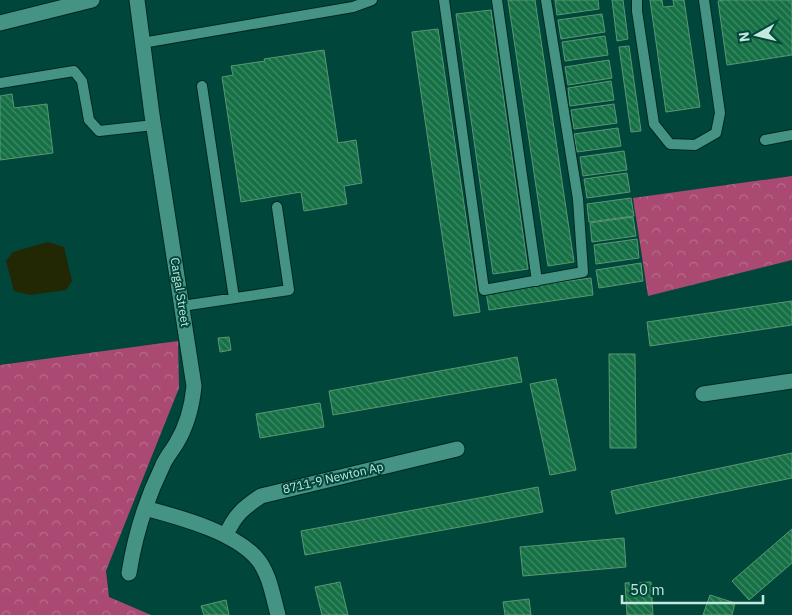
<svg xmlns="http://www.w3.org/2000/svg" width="792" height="615" font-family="'IBM Plex Sans',sans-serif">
  <defs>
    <pattern id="forest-crowns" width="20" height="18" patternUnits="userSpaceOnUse" patternTransform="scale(1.25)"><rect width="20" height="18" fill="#aa4971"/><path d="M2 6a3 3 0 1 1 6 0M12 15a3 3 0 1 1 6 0" fill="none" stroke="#b76c8b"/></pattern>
    <pattern id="building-back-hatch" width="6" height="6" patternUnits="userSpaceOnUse" patternTransform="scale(1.25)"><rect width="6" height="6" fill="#157045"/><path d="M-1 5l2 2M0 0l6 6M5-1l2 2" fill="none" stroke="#408b68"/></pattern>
  </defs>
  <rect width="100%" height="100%" fill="#00463a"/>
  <path fill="url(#forest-crowns)" d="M 792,176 L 792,260 L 648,296 L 633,198 Z
    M 178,341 L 179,388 L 106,571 L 109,597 L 151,615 L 0,615 L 0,365 Z"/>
  <path fill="#222704" d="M 48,242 L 64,247 L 72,281 L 66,290 L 30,295 L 14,291 L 6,261 L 13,252 Z"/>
  <path fill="url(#building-back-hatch)" stroke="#5b9673" d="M 508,0 L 535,0 L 574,262 L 548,266 Z
    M 555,0 L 598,0 L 599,9 L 557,15 Z
    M 612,0 L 623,0 L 628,39 L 617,41 Z
    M 650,0 L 662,0 L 663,7 L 674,6 L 673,0 L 684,0 L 700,107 L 666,112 Z
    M 724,0 L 792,0 L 792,55 L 727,65 L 718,1 Z
    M 491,10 L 528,269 L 493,274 L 456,14 Z
    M 602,14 L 605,32 L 561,39 L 558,20 Z
    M 438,29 L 480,312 L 454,316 L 412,32 Z
    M 605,36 L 608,55 L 565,61 L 562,42 Z
    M 629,46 L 641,131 L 631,132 L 619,47 Z
    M 324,50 L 338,143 L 356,140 L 362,183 L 344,186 L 347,204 L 304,211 L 301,192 L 241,202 L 222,77 L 233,75 L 231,66 L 265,61 L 264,59 Z
    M 609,60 L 612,78 L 568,85 L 565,67 Z
    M 611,81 L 614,100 L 570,106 L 568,88 Z
    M 12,94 L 14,108 L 47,104 L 53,153 L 0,160 L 0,96 Z
    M 614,104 L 617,123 L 574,129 L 571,110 Z
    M 618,128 L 621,146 L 577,152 L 574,134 Z
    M 624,151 L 627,170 L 583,176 L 580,157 Z
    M 627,173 L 630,192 L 587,198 L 584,179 Z
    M 631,198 L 634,216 L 589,222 L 587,204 Z
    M 633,217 L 636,236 L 592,242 L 590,223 Z
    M 637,239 L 639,258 L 596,264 L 594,245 Z
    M 641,263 L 643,281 L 599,288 L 596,270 Z
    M 591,278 L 593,295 L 489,310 L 486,292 Z
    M 792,301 L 792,325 L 650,346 L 647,322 Z
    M 229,337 L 231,350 L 220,352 L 218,338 Z
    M 609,354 L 635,354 L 636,448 L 610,448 Z
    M 517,357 L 522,382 L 333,415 L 329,391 Z
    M 556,379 L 576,470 L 550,475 L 530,384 Z
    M 320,403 L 324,427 L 260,438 L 256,414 Z
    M 792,453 L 792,478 L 616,514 L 611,491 Z
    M 538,487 L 543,512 L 305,555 L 301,531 Z
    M 792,529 L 792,563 L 749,600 L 732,581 Z
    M 624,538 L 626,567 L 523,576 L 520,547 Z
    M 340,582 L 348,615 L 322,615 L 315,587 Z
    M 651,582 L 653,615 L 627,615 L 625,583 Z
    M 710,595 L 735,603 L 732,615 L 703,615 Z
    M 529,599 L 531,615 L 505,615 L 503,602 Z
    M 226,600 L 229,615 L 204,615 L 201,606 Z"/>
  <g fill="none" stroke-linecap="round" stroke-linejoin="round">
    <g stroke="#002921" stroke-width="12">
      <path id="lane" d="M 444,0 L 484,290 L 583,272 L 578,199 L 546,0
        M 497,0 L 537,281
        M 637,0 L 637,11 L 654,124 L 670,144 L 695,145 L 716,133 L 720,113 L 704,0
        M 142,43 L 353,7 L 372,0
        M 0,83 L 74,71 L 82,81 L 89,120 L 99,131 L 154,125
        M 202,86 L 234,298
        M 765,140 L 792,135
        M 182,306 L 289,290 L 277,207"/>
    </g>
    <g stroke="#002921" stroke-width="17">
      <path id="street" d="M 0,23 L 92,0
        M 703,394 L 792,381
        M 145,508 C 178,517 237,532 259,561 C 270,576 273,597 278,615
        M 226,535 C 235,515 243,508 261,496 L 457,449
        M 129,573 C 135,535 145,502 162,467 C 165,459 171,452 176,444 C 187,426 192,407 194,386 L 152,115 L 137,0"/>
    </g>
    <use href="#lane" stroke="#459382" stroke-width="10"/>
    <use href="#street" stroke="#459382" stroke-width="15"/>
  </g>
  <g text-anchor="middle" stroke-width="4" stroke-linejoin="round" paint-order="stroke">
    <g font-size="12" fill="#c3e8de" stroke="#00463a">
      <text transform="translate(180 292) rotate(81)" y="4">Cargal Street</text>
      <text transform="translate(333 478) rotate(-13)" y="4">8711-9 Newton Ap</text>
    </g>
  </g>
  <g transform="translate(757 35) rotate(262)" stroke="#00463a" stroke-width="4" paint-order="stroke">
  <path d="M0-4L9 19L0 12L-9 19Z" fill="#c3e8de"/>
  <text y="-8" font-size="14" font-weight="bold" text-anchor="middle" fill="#c3e8de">N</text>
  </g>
  <path d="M622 595v8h141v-8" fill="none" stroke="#c3e8de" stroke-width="2.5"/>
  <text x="630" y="595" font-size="15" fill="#c3e8de" stroke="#00463a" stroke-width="4" paint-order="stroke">50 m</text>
</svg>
